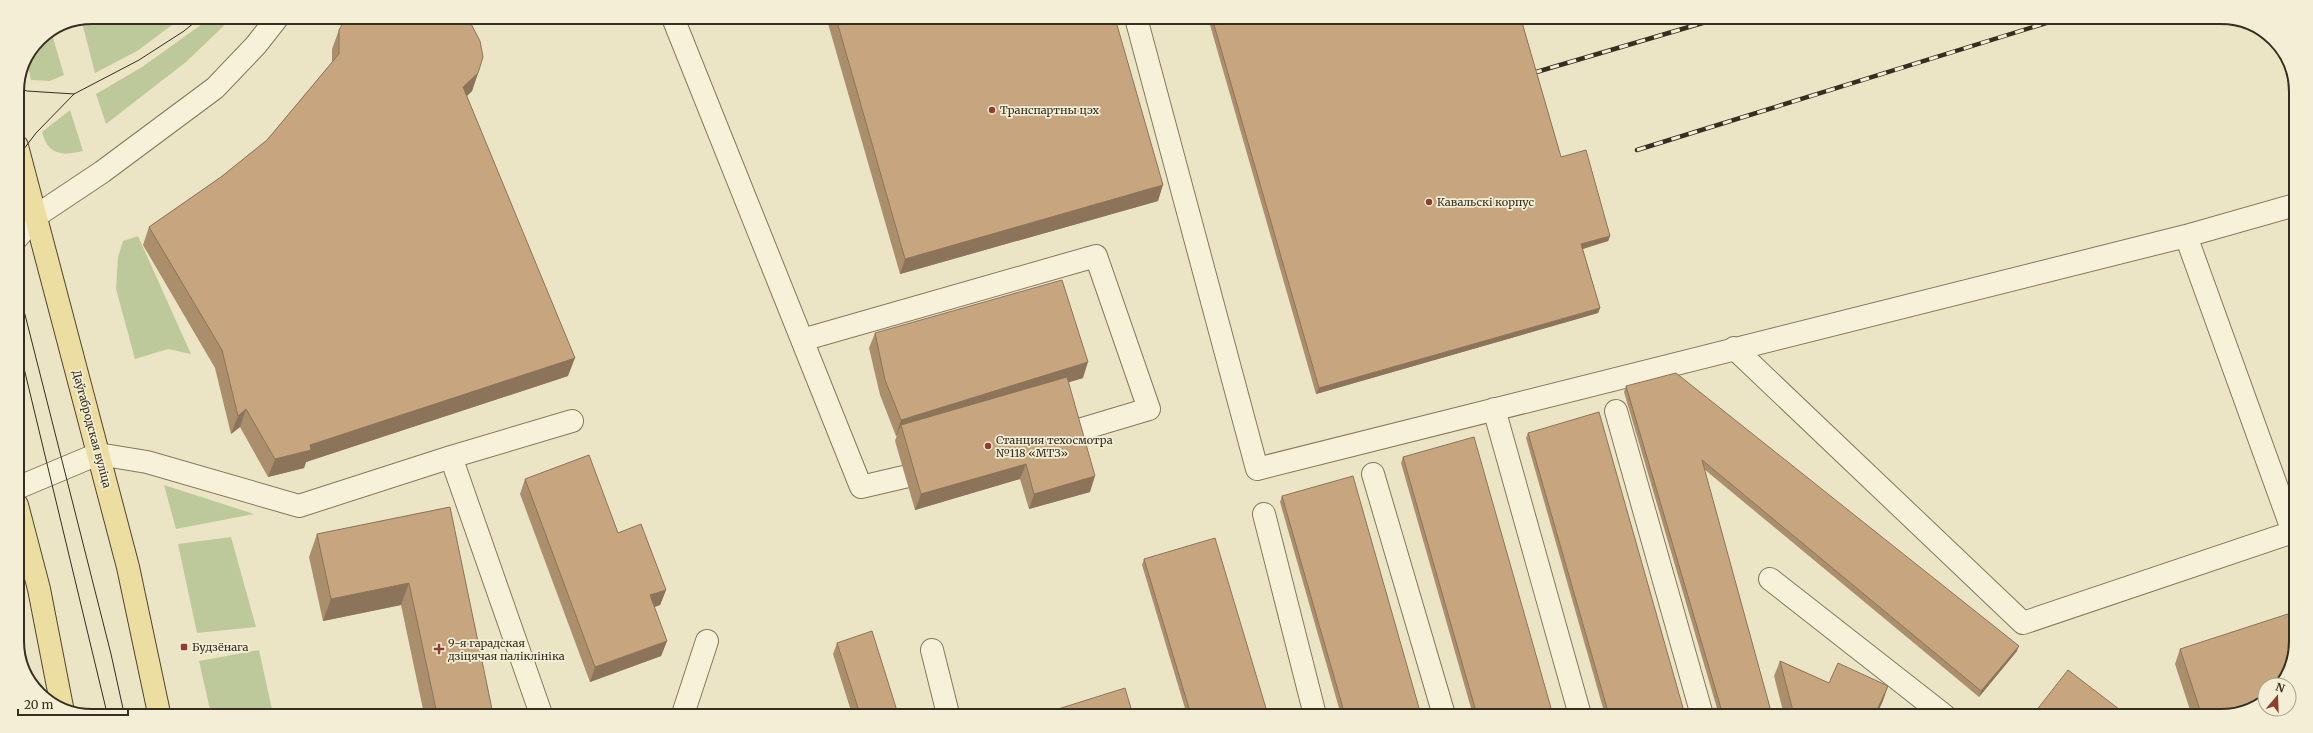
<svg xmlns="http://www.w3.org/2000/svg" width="2313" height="733" font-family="Merriweather,serif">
  <rect width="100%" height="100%" fill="#ebe5c6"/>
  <path fill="#bec99b" d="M 93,17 L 183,17 L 137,51 L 95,73 L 81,19 Z
    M 212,17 L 233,17 L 186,62 L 106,124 L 96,94 L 142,67 Z
    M 51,31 L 64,75 L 50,81 L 31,80 L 26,59 L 39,39 Z
    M 70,110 L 83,151 C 62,156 48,155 42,132 Z
    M 138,236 L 191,354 L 168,349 L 135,359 L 116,289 L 118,257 L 123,241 Z
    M 164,485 L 254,514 L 176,529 Z
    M 231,537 L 256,627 L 197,633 L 178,544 Z
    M 259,650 L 273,714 L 211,714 L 199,661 Z"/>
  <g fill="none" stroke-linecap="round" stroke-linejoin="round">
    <g stroke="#86785d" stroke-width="24">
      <path id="minor" d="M 673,18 L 861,487 L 934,470
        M 1136,18 L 1257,469 L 2186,236 L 2295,205
        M 17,238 L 36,216 L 102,172 L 215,88 L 256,45 L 278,17
        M 802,340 L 1096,256 L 1149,409 L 1052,438
        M 1734,348 L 2023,623 L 2293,532 L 2186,236
        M 1494,409 L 1580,715
        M 1616,411 L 1702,715
        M 451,457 L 541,714
        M 1373,474 L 1444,715
        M 17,488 L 98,454 L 147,462 L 299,506 L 451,457 L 572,421
        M 1264,514 L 1315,715
        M 1770,579 L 1945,716
        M 932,650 L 948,714
        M 683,714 L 707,641"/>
    </g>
    <g stroke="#544531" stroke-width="24">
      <path id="major" d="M 17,146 L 128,567 L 159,713
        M 17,505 L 39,589 L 62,707"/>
    </g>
    <use href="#minor" stroke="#f7f1d9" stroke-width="22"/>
    <use href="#major" stroke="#ecdea1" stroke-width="22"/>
    <path stroke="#372e20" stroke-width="1" d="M 18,88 L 27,91 L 74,94
      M 17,158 L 36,133 L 74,94 L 139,60 L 184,31 L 201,17
      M 17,283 L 111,654 L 124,713
      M 17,339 L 107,713"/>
    <g stroke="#372e20" stroke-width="4.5">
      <path id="rail" d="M 1533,73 L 1716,19
        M 1637,150 L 2059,19"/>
    </g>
    <use href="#rail" stroke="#f3eed5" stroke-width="3" stroke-dasharray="9" stroke-linecap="butt"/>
  </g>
  <path fill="#ab8f6d" d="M 828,18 L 1115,18 L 1158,201 L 900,274 L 827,20 Z
    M 1208,18 L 1521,19 L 1561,157 L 1610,236 L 1608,241 L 1583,249 L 1600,308 L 1598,313 L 1316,394 Z
    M 339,30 L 478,73 L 472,91 L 467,96 L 568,376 L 306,462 L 304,468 L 268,477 L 240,427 L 231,434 L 215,368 L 143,245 L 149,227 L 221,177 L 267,140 L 332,62 L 332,49 Z
    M 875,333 L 1083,378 L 1068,382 L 1090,492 L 1029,509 L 1020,479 L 915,510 L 895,441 L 897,435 L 896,436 L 880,395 L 869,348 Z
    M 1626,386 L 2017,651 L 1979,697 L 1704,469 L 1772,715 L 1719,715 L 1624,392 Z
    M 1528,433 L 1685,715 L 1605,715 L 1526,438 Z
    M 1403,457 L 1553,715 L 1473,715 L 1401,463 Z
    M 525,479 L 666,590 L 660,605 L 654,607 L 667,641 L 661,656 L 590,682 L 520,494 Z
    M 1282,496 L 1421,715 L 1341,715 L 1280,502 Z
    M 450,507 L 493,714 L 424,714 L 401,605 L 323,621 L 309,557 L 317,534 Z
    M 1144,559 L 1268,715 L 1187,715 L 1142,565 Z
    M 837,643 L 898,714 L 852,714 L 833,654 Z
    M 2180,649 L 2265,685 L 2265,701 L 2221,716 L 2192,716 L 2175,664 Z
    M 1780,661 L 1829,683 L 1888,686 L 1878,710 L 1891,716 L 1784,715 L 1774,676 Z"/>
  <path fill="#8b7459" d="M 478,73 L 472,91 L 456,106 L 463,87 Z
    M 1163,185 L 1158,201 L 900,274 L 905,259 Z
    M 1610,236 L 1608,241 L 1579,250 L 1581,244 Z
    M 1600,308 L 1598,313 L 1316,394 L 1319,388 Z
    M 575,358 L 568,376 L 306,462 L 304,468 L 268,477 L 275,459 L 310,445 Z
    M 1088,362 L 1083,378 L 903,433 L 901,425 L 897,435 L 896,436 L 901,420 Z
    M 246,409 L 240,427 L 231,434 L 238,416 Z
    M 1026,464 L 1020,479 L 915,510 L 921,494 Z
    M 1095,476 L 1090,492 L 1029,509 L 1034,494 Z
    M 409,583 L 401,605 L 323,621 L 331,599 Z
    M 666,590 L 660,605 L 644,611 L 650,595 Z
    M 667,641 L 661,656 L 590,682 L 595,667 Z
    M 2019,646 L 2017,651 L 1979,697 L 1981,691 Z
    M 1888,686 L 1883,701 L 1876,716 L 1877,710 Z
    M 2265,698 L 2265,701 L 2221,716 L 2210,716 Z"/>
  <path fill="#c7a67f" stroke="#8b7459" d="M 346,17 L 467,17 L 469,20 L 480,41 L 483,57 L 478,73 L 463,87 L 575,358 L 310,445 L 311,450 L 275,459 L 246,409 L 238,416 L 222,350 L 149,227 L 221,177 L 267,140 L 339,54 L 339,30 Z
    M 836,18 L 1115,18 L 1163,185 L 905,259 Z
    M 1212,18 L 1521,19 L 1561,157 L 1586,150 L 1610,236 L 1581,244 L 1600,308 L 1319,388 Z
    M 1062,280 L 1088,362 L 901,420 L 885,380 L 875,333 Z
    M 1676,373 L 2019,646 L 1981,691 L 1702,460 L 1772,715 L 1723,715 L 1626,386 Z
    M 1067,377 L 1095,476 L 1034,494 L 1026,464 L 921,494 L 901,425 Z
    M 1599,412 L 1685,715 L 1609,715 L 1528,433 Z
    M 1474,437 L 1553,715 L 1477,715 L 1403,457 Z
    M 589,455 L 618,533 L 641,524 L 666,590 L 650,595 L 667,641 L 595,667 L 525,479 Z
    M 1353,476 L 1421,715 L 1345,715 L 1282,496 Z
    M 450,507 L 493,714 L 437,714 L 409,583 L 331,599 L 317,534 Z
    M 1215,538 L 1268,715 L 1191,715 L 1144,559 Z
    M 2294,612 L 2293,660 L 2277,685 L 2265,685 L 2265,698 L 2210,716 L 2202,716 L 2180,649 Z
    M 872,631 L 898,714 L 860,714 L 837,643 Z
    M 1780,661 L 1829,683 L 1838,663 L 1888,686 L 1877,710 L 1891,716 L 1794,715 Z
    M 2068,670 L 2128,716 L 2032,716 Z
    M 1125,688 L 1133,715 L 1039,715 Z"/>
  <g fill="#903c31" stroke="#f3eed5" stroke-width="1.5">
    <circle cx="992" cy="110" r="4"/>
    <circle cx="1429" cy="202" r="4"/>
    <circle cx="988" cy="446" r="4"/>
    <rect x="180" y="643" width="8" height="8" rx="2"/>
    <path d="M437 643h4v4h4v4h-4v4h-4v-4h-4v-4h4z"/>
  </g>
  <g text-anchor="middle" stroke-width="3.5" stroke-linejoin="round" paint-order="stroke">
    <g font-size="11" fill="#372e20" stroke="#f3eed5" text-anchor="start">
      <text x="1000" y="114">Транспартны цэх</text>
      <text x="1437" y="206">Кавальскі корпус</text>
      <text x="996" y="444">Станция техосмотра<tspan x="996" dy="13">№118 «МТЗ»</tspan></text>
      <text x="448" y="647">9-я гарадская<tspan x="448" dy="13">дзіцячая паліклініка</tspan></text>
      <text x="192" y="651">Будзёнага</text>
    </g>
    <g font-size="11" fill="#372e20" stroke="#f3eed5">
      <text transform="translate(92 429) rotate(75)" y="4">Даўгабродская вуліца</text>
    </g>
  </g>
  <path d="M0 0H2313V733H0ZM92 24H2221A68 68 0 0 1 2289 92V641A68 68 0 0 1 2221 709H92A68 68 0 0 1 24 641V92A68 68 0 0 1 92 24Z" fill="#f3eed5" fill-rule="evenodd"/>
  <path fill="none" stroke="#372e20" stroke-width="2" d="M92 24H2221A68 68 0 0 1 2289 92V641A68 68 0 0 1 2221 709H92A68 68 0 0 1 24 641V92A68 68 0 0 1 92 24Z"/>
  <g transform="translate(2277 697) rotate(19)"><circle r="19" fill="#f3eed5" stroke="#a8a18d"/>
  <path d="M0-3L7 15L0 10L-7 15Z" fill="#903c31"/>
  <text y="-6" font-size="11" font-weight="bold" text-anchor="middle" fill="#372e20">N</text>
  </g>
  <path d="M18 709v6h110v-6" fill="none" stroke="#372e20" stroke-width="2"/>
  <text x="24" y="709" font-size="12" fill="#372e20" stroke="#f3eed5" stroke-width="3" paint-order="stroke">20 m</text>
</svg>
